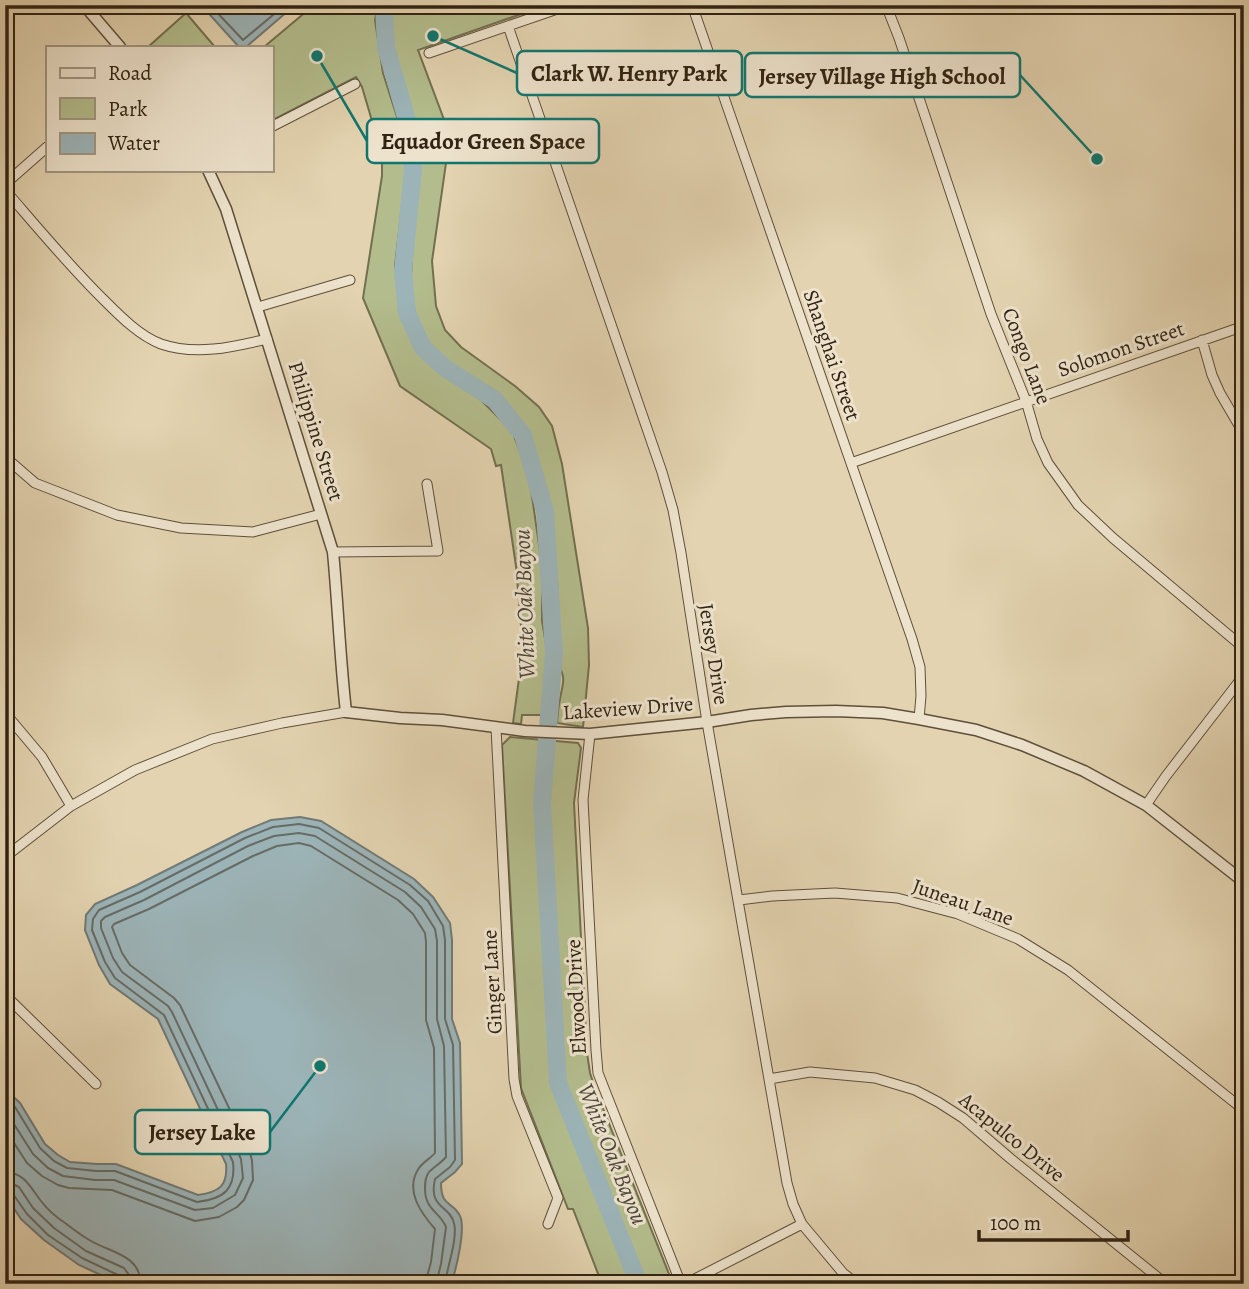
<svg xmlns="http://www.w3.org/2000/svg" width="1249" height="1289" font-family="Alegreya,serif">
  <rect width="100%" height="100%" fill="#e3d3b0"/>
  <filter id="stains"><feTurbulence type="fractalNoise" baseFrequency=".00286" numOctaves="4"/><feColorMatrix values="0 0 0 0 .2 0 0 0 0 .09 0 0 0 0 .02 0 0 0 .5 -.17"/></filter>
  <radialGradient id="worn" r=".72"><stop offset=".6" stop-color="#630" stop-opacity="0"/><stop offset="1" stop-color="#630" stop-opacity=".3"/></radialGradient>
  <path fill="#b3bc8c" stroke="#727050" stroke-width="2" d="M 314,5 L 378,5 L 375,20 L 383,73 L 404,139 L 406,171 L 395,266 L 401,299 L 416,346 L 428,362 L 472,391 L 512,431 L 529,475 L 542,566 L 542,621 L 548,656 L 542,715 L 522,715 L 521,724 L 513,723 L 523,649 L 516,566 L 501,465 L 496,466 L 491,449 L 400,386 L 363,298 L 382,176 L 382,155 L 362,87 L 356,77 L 271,121 L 271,47 L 264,47 Z
    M 390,5 L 547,5 L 418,50 L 455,149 L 447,156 L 432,261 L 436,306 L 445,330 L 461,347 L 515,386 L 539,407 L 552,426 L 562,464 L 588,628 L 589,665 L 583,727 L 557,723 C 558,715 558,707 560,699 C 562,686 567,677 558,666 L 558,594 L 553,531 L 541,472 L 527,429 L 506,402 L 489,387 L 446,363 L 430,345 L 416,317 L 410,293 L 418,151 L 415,125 L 394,59 L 390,39 Z
    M 186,13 L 215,47 L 148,47 Z
    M 510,737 L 578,743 L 581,748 L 574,803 L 587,1053 L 590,1073 L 596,1091 L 673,1284 L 602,1284 L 573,1209 L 568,1209 L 521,1088 L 502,745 Z"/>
  <path fill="#9cb4b8" stroke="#717a76" stroke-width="2" d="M 201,5 L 295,5 L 246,47 L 239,47 Z
    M 300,817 L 321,821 L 414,879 L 433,897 L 450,923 L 452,940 L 452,1019 L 460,1043 L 462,1164 L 455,1172 L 441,1183 C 441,1208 453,1201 460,1216 C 466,1229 456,1270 451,1284 L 138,1284 L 114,1281 L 79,1265 L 44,1240 L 21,1219 L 5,1195 L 5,1089 L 20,1103 L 45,1144 L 58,1155 L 70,1162 L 97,1164 L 116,1164 L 198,1195 C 219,1192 228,1186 226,1164 L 158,1019 L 110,984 L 99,965 L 85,930 L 86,915 L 95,904 L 137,885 L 242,832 L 271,820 Z"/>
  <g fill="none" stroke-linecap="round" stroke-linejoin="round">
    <path stroke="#666c66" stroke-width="2" d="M 210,5 L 243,40 L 285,5
      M 5,1098 L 15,1107 L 40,1148 L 54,1161 L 67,1168 L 96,1171 L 115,1171 L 197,1202 C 224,1199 236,1189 233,1162 L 164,1015 L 115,978 L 105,962 L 92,930 L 93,919 L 99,910 L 140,892 L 245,838 L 273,827 L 299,824 L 319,828 L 410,885 L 428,901 L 443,926 L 445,940 L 445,1019 L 453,1045 L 455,1160 L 450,1167 L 435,1179 C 428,1209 450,1205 454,1223 C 458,1239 447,1267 445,1284
      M 5,1110 L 33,1154 L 48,1168 L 63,1176 L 95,1180 L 114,1180 L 195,1210 L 213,1208 L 235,1195 L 243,1178 L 241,1159 L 172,1012 L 168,1006 L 122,972 L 113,958 L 101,928 L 101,921 L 105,917 L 144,900 L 248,846 L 274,836 L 299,833 L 315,836 L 405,892 L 421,907 L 435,929 L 437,941 L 437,1019 L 444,1046 L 446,1157 C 441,1163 434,1167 429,1172 C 425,1177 425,1183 425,1189 C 425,1210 440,1212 446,1227 L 441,1264 L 436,1284
      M 5,1129 L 27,1163 L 42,1176 L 58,1185 L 69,1188 L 112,1190 L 195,1221 L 219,1217 L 237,1207 L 244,1200 L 253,1180 L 252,1161 L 250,1152 L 180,1005 L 174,998 L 130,965 L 122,953 L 112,927 L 114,924 L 149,909 L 253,856 L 277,846 L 299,843 L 311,846 L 398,900 L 413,914 L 425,933 L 426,942 L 426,1020 L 434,1048 L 435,1153 C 431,1158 423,1162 419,1168 C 404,1190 421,1213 435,1229 L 431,1262 L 425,1284
      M 5,1172 C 25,1173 30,1187 41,1201 C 47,1209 56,1217 65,1223 C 73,1229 82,1236 91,1241 C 112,1253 140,1255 141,1284
      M 5,1183 L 13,1184 L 19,1187 L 33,1208 L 54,1228 L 86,1251 L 124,1268 L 129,1275 L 131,1284
      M 5,1192 L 13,1194 L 27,1214 L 48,1235 L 82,1258 L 118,1275 L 121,1278 L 122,1284"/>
    <path stroke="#9cb4b8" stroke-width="18" d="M 384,5 L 386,47 L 408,124 L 413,169 L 403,271 L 407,313 L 423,348 L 445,368 L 495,400 L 523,435 L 545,511 L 554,654 L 542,802 L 558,1083 L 639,1284"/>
    <g stroke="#5e4f3a" stroke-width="11">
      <path id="minor" d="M 692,5 L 912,639 L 920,667 L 921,696 L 919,719
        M 886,5 L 899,38 L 991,314 L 1026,401 L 1037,439 L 1048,463 L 1078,505 L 1113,538 L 1244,648
        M 508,26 L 662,472 L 673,510 L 681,553 L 707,722 L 787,1183 L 793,1204 L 802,1224 L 843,1273 L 857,1284
        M 429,53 L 569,5
        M 271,127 L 355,84
        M 5,184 L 47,147
        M 5,190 C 38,228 70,267 106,302 C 121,317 140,336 161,344 C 196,356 233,347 267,339
        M 258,307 L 350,280
        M 1202,340 L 1212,375 L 1220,393 L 1244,434
        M 5,457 L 35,483 L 117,515 L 181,528 L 253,532 L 321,514
        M 851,463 L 1244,326
        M 333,552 L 438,551 L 427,484
        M 5,713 L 42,757 L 71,806
        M 496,728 L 514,1079 L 517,1096 L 558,1198 L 548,1224
        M 590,734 L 583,800 L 596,1050 L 598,1073 L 681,1284
        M 1146,805 L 1166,776 L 1244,675
        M 5,857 L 71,806 L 135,770 L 212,739 L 282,723 L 346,712
        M 739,900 L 772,896 L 835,893 L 897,898 L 958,914 L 1018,939 L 1068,970 L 1244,1110
        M 5,995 L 96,1084
        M 769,1079 L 810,1072 L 875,1078 L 915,1090 L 938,1102 L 963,1118 L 1011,1159 L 1166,1284
        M 685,1284 L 802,1224"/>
    </g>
    <g stroke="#5e4f3a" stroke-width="13">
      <path id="tertiary" d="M 84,5 L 120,47
        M 208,170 L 226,209 L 333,552 C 338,605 340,659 346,712 L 400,718 L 442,720 L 525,731 L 590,734 L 707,722 L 751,715 L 786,712 L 836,711 L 883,713 L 919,719 L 976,730 L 1022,745 L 1084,771 L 1146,805 L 1244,882"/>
    </g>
    <g stroke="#312313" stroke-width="15">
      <path id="secondary" d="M 5,11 L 11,5"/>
    </g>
    <use href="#minor" stroke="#ede2cc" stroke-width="9"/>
    <use href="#tertiary" stroke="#ede2cc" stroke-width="10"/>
    <use href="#secondary" stroke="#ede2cc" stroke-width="12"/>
  </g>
  <g text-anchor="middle" stroke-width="6" stroke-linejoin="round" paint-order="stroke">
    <g font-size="21" fill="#312313" stroke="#ede2cc">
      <text transform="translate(1121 349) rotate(-19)" y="7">Solomon Street</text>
      <text transform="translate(832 355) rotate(71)" y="7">Shanghai Street</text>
      <text transform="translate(1027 356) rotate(69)" y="7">Congo Lane</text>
      <text transform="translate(316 431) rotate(73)" y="7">Philippine Street</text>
      <text transform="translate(714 654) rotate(81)" y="7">Jersey Drive</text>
      <text transform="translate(628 708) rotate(-4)" y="7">Lakeview Drive</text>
      <text transform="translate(963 902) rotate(19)" y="7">Juneau Lane</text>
      <text transform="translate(492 982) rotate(-93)" y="7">Ginger Lane</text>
      <text transform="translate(576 997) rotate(-93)" y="7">Elwood Drive</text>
      <text transform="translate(1012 1137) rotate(39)" y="7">Acapulco Drive</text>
    </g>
    <g font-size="23" font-style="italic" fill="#4c473c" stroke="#ede2cc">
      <text transform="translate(524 604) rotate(-92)" y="8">White Oak Bayou</text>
      <text transform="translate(613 1154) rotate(68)" y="8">White Oak Bayou</text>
    </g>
  </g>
  <path fill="none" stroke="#0f766e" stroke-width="2.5" d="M433 36L517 73M1097 159L1020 75M317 56L367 141M320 1066L270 1132"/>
  <g fill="#0f766e" stroke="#ede2cc" stroke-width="2.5">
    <circle cx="433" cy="36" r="7"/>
    <circle cx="1097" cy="159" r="7"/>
    <circle cx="317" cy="56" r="7"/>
    <circle cx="320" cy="1066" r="7"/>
  </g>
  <g fill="#ede2cc" stroke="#0f766e" stroke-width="2.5">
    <rect x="517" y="51" width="225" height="44" rx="7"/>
    <rect x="745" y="53" width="275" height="44" rx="7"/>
    <rect x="367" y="119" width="232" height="44" rx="7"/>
    <rect x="135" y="1110" width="135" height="44" rx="7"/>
  </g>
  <g font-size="23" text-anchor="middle" font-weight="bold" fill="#312313">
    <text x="629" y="81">Clark W. Henry Park</text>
    <text x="882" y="84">Jersey Village High School</text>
    <text x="483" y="149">Equador Green Space</text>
    <text x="202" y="1140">Jersey Lake</text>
  </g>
  <rect width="1249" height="1289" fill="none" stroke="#e3d3b0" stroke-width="28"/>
  <rect x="7" y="7" width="1235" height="1275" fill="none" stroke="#312313" stroke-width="3.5"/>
  <rect x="14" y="14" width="1221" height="1261" fill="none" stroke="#312313" stroke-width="2"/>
  <rect x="46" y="46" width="228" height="126" fill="#ede2cc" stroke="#a29682" stroke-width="2"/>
  <rect x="60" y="68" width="35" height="10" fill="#ede2cc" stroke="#a29682" stroke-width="2"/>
  <text x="108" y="80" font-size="21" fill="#312313">Road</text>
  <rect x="60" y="98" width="35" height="21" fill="#b3bc8c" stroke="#a29682" stroke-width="2"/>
  <text x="108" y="116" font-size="21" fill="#312313">Park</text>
  <rect x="60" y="133" width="35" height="21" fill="#9cb4b8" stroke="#a29682" stroke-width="2"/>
  <text x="108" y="150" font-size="21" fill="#312313">Water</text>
  <path d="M979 1230v10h149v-10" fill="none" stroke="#312313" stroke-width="3.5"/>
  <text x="990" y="1230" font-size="21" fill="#312313" stroke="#ede2cc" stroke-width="5" paint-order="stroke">100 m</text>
  <rect width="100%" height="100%" filter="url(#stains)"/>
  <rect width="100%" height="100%" fill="url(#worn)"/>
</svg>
